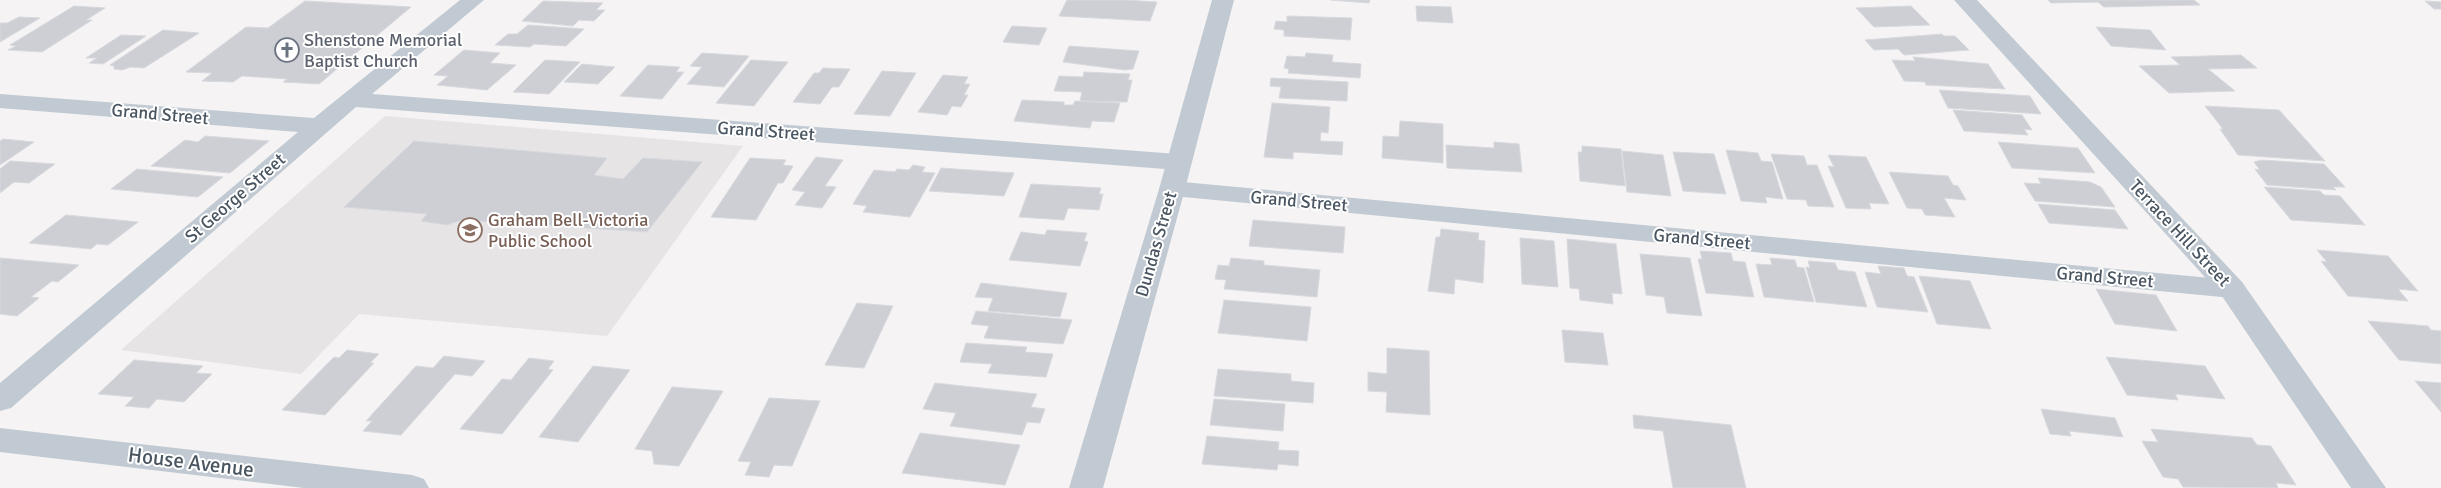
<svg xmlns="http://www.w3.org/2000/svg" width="2441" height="488" font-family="Signika,sans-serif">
  <rect width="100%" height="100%" fill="#f5f3f3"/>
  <path fill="#e6e4e5" d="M 385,116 L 743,146 L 607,336 L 359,314 L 301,374 L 121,350 Z"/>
  <path fill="#cdcfd5" stroke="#d7d9de" d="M 1067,0 L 1125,0 L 1157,2 L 1150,21 L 1059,16 Z
    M 1331,0 L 1370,0 L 1369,3 Z
    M 2048,0 L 2194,0 L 2200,5 L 2104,7 L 2098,2 L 2051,3 Z
    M 305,1 L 411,7 L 319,84 L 283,82 L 287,79 L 242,76 L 233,82 L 202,81 L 212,73 L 186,72 L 246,27 L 268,28 Z
    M 543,1 L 603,3 L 596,10 L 605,10 L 594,21 L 579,20 L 573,26 L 522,21 Z
    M 2425,1 L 2441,2 L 2441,9 L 2434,9 Z
    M 74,6 L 105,8 L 86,20 L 92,20 L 42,52 L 8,50 L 16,46 L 10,45 Z
    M 1416,6 L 1451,7 L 1453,23 L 1417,21 Z
    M 1911,6 L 1930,25 L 1874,27 L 1856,8 Z
    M 1287,16 L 1352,18 L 1350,40 L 1284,36 L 1284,30 L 1274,29 L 1276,21 L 1287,22 Z
    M 19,17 L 40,18 L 0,42 L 0,23 L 7,23 Z
    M 528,25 L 584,29 L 566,46 L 534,44 L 530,47 L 495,45 L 508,34 L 517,34 Z
    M 1012,26 L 1047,28 L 1039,45 L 1003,42 Z
    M 2096,27 L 2150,30 L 2166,50 L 2111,46 Z
    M 163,30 L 199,33 L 144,68 L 131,67 L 122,70 L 114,69 L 114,66 L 110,65 Z
    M 1942,34 L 1944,36 L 1955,36 L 1969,50 L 1904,55 L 1898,49 L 1874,50 L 1865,40 Z
    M 121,35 L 146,36 L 103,64 L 89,63 L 97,58 L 86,58 Z
    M 1069,46 L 1139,51 L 1133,69 L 1125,70 L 1063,62 Z
    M 464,50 L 500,53 L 490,63 L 516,65 L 487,90 L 437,85 L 448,76 L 434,75 Z
    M 702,53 L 749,56 L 724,87 L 687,84 L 702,67 L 690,66 Z
    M 1306,53 L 1333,55 L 1332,62 L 1361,64 L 1360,78 L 1288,73 L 1289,69 L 1284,68 L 1287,56 L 1305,57 Z
    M 2241,55 L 2257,68 L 2208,69 L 2235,91 L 2169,93 L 2139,66 L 2180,65 L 2171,57 Z
    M 1913,57 L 1988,64 L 2005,89 L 1926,85 L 1925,82 L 1904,81 L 1892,60 L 1915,61 Z
    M 545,60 L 580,62 L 549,94 L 513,92 Z
    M 751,60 L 788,62 L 754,106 L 716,103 Z
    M 582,64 L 615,67 L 598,84 L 564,82 Z
    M 648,65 L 680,67 L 676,72 L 684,72 L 662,99 L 620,96 Z
    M 823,68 L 850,69 L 839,87 L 832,87 L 820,104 L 793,102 L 814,73 L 819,73 Z
    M 882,71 L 916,73 L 890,116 L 854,114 Z
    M 1084,72 L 1130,74 L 1128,80 L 1132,80 L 1127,102 L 1080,101 L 1082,92 L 1054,91 L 1059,76 L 1083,77 Z
    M 943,75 L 968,77 L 964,84 L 970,84 L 964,95 L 968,95 L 961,107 L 952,106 L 947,115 L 918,112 Z
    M 1271,78 L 1348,82 L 1347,101 L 1279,98 L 1281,87 L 1270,86 Z
    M 1939,90 L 2030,96 L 2041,114 L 1948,108 Z
    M 1022,100 L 1064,102 L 1064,105 L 1073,105 L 1075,101 L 1120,103 L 1114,122 L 1092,121 L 1090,128 L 1014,121 Z
    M 1272,103 L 1330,107 L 1328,133 L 1321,132 L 1320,141 L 1343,142 L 1342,155 L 1293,152 L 1293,159 L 1264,157 Z
    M 2205,106 L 2279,110 L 2325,161 L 2238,155 L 2220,129 L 2223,129 Z
    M 1953,110 L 2022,115 L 2032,130 L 2024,129 L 2028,135 L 1964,131 Z
    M 1400,121 L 1443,124 L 1443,163 L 1382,158 L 1383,136 L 1399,137 Z
    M 205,136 L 269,141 L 230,173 L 151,166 L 185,140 L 198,142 Z
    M 3,139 L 34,142 L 0,165 L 0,141 Z
    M 414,141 L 607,158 L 594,175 L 623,179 L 643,158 L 702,162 L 647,232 L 462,220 L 447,225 L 421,221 L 427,214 L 344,207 Z
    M 1494,142 L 1519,144 L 1522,172 L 1447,168 L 1446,145 L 1494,148 Z
    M 1998,142 L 2078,148 L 2095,173 L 2012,168 Z
    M 1582,146 L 1621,149 L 1625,186 L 1580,181 L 1578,152 L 1582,152 Z
    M 1726,150 L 1758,153 L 1761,161 L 1772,162 L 1783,199 L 1765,197 L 1767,203 L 1741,201 Z
    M 1622,151 L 1663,155 L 1671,196 L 1627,192 Z
    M 1673,152 L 1714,154 L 1726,194 L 1683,191 Z
    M 1771,154 L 1804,156 L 1807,165 L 1817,165 L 1834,207 L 1808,206 L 1806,200 L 1787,199 Z
    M 1828,155 L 1866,157 L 1889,204 L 1869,203 L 1871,209 L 1846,208 L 1828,166 L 1834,167 Z
    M 816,157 L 843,160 L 825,186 L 836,187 L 822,208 L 795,205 L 805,192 L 792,190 Z
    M 750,158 L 786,160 L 783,165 L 793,166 L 783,183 L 778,183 L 756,220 L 711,217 Z
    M 2262,160 L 2324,164 L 2345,187 L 2333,187 L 2336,190 L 2267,185 L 2255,169 L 2260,170 L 2254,162 Z
    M 10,161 L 55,164 L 29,183 L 14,182 L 0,193 L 0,169 Z
    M 913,165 L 925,167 L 922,172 L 935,173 L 910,217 L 863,212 L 867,206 L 853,204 L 874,170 L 895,172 L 897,169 L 909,170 Z
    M 941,168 L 1014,173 L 1004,196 L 929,191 Z
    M 137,169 L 223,177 L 198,197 L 111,189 Z
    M 1889,172 L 1948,176 L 1953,185 L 1958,186 L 1966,200 L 1944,198 L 1955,217 L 1925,215 L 1922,209 L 1907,208 Z
    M 2038,178 L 2090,182 L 2101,187 L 2115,207 L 2035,201 L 2024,183 L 2041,184 Z
    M 1031,184 L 1101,188 L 1099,194 L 1103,194 L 1099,210 L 1068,208 L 1064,220 L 1019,217 Z
    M 2264,187 L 2320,191 L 2324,195 L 2340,196 L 2365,225 L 2291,220 Z
    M 2038,204 L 2115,210 L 2128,229 L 2049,223 Z
    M 66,215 L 138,222 L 108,245 L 97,244 L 91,249 L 29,243 Z
    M 1253,220 L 1345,227 L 1343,253 L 1249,246 Z
    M 1441,229 L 1479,233 L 1478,240 L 1485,241 L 1483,283 L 1455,279 L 1454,294 L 1428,291 L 1436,237 L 1440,237 Z
    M 1047,230 L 1087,233 L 1084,241 L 1088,242 L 1080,266 L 1009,260 L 1021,232 L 1045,235 Z
    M 1520,238 L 1554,241 L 1558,287 L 1522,284 Z
    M 1567,239 L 1616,244 L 1622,294 L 1612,293 L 1613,304 L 1580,300 L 1579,289 L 1570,288 Z
    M 2317,250 L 2388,256 L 2418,291 L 2398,289 L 2408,301 L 2348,296 L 2321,261 L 2327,262 Z
    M 1700,251 L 1731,253 L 1733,261 L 1745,262 L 1754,297 L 1706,293 L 1698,259 L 1702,259 Z
    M 1640,254 L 1690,258 L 1702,316 L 1667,313 L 1664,297 L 1646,295 Z
    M 0,258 L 79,265 L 58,282 L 52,281 L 31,297 L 39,298 L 17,316 L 0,314 Z
    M 1231,258 L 1264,261 L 1264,265 L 1320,270 L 1317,297 L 1224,289 L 1226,280 L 1215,279 L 1218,265 L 1229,266 Z
    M 1770,258 L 1795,260 L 1797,267 L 1804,268 L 1814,302 L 1764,297 L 1756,264 L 1772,265 Z
    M 1808,261 L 1835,263 L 1838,270 L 1855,272 L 1867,307 L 1816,302 L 1806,267 L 1810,268 Z
    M 1878,266 L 1904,268 L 1907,276 L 1914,277 L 1928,312 L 1877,307 L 1865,272 L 1881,274 Z
    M 1919,276 L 1970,281 L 1991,329 L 1937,324 Z
    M 981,283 L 1067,293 L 1060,317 L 988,311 L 993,298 L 975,297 Z
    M 2096,289 L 2156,295 L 2177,331 L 2115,324 Z
    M 1224,300 L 1311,307 L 1307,341 L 1218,333 Z
    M 857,303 L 893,306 L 864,368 L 825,365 Z
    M 976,311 L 1072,320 L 1063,344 L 984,338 L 989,326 L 971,324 Z
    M 2368,321 L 2428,326 L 2431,330 L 2441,331 L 2441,364 L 2399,360 Z
    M 1562,330 L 1603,333 L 1608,365 L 1565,362 Z
    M 966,343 L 1027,347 L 1025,352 L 1053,354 L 1046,377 L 988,373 L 992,364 L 960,362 Z
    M 1387,348 L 1429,351 L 1430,415 L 1386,412 L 1387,392 L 1368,391 L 1368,372 L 1387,374 Z
    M 347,350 L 379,354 L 370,363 L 374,363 L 325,415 L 282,410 L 334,357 L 339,358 Z
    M 444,356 L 485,361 L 472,376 L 455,374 L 401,435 L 363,431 L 372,421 L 366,421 L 416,366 L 433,368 Z
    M 2106,357 L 2205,366 L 2225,399 L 2175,394 L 2178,400 L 2127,395 Z
    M 529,358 L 554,361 L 548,369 L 553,370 L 502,434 L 460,429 L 502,379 L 511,380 Z
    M 134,360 L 203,366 L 196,373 L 212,374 L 184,402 L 157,399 L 149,408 L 125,406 L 134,397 L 98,394 Z
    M 593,366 L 630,370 L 578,442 L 539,437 Z
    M 1218,369 L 1291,374 L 1291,381 L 1314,383 L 1313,403 L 1214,396 Z
    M 2415,381 L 2441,383 L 2441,412 Z
    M 935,383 L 1037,394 L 1031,407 L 1045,409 L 1040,423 L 1027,422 L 1022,435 L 950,426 L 956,413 L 923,409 Z
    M 672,387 L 723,391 L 679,466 L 654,464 L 652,451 L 635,449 Z
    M 769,398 L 820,401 L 792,466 L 774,465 L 769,477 L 745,475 L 751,462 L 738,461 Z
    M 1214,399 L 1285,404 L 1283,431 L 1210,425 Z
    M 2041,409 L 2115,418 L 2123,437 L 2069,431 L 2071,436 L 2050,434 Z
    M 1633,415 L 1731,425 L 1746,488 L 1673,488 L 1663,431 L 1634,428 Z
    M 2151,429 L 2252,438 L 2257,445 L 2271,446 L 2296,485 L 2276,483 L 2278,488 L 2183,487 L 2178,479 L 2163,477 L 2142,441 L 2158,442 Z
    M 920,433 L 1020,445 L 1005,485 L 902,473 Z
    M 1207,436 L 1279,442 L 1278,450 L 1299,451 L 1298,466 L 1278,464 L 1277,470 L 1202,464 Z"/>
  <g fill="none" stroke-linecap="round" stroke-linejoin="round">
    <path fill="#c1cad2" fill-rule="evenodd" d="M 460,0 L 484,0 L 372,94 L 1178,154 L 1187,157 L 1191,162 L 1187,167 L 1178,170 L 356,107 L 11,408 L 0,411 L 0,383 L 298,132 L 0,108 L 0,94 L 314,118 Z
      M 1172,181 L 2232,280 L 2242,282 L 2246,289 L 2242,296 L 2232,298 L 1163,195 L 1159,189 L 1163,183 Z
      M 0,428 L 412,475 L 424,479 L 429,488 L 304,488 L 0,452 Z"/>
    <path fill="#c1cad2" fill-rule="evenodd" d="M 1212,0 L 1234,0 L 1185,189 L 1103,488 L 1069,488 L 1159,189 Z
      M 1954,0 L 1977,0 L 2242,282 L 2386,488 L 2351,488 L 2222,296 Z"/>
  </g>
  <defs>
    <g id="church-ring" transform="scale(1.25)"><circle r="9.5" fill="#fff" stroke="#6b7280" stroke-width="1.5"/><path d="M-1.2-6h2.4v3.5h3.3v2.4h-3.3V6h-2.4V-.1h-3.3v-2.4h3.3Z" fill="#6b7280"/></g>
    <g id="school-ring" transform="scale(1.25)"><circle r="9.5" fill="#fff" stroke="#8d6e63" stroke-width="1.5"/><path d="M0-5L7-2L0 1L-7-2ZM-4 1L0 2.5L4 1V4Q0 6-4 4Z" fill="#8d6e63"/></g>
  </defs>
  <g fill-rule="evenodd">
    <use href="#church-ring" x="287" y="50"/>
    <use href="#school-ring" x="470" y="230"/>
  </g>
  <g text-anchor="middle" stroke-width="4" stroke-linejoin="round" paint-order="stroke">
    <g font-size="18" fill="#5b616d" stroke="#fff" text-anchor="start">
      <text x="304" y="46">Shenstone Memorial<tspan x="304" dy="21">Baptist Church</tspan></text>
    </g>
    <g font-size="18" fill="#4a5661" stroke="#fff">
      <text transform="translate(160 114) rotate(5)" y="6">Grand Street</text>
      <text transform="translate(766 131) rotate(4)" y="6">Grand Street</text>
      <text transform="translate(235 198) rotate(-41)" y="6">St George Street</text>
      <text transform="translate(1299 201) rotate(5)" y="6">Grand Street</text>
      <text transform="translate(2180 233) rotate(47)" y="6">Terrace Hill Street</text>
      <text transform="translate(1702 239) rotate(5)" y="6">Grand Street</text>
      <text transform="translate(1156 244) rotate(-74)" y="6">Dundas Street</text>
      <text transform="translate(2105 277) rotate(5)" y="6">Grand Street</text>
    </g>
    <g font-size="18" fill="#785e54" stroke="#fff" text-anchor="start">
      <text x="488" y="226">Graham Bell-Victoria<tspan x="488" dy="21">Public School</tspan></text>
    </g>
    <g font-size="21" fill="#4a5661" stroke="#fff">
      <text transform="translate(191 462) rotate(7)" y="7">House Avenue</text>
    </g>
  </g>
</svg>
